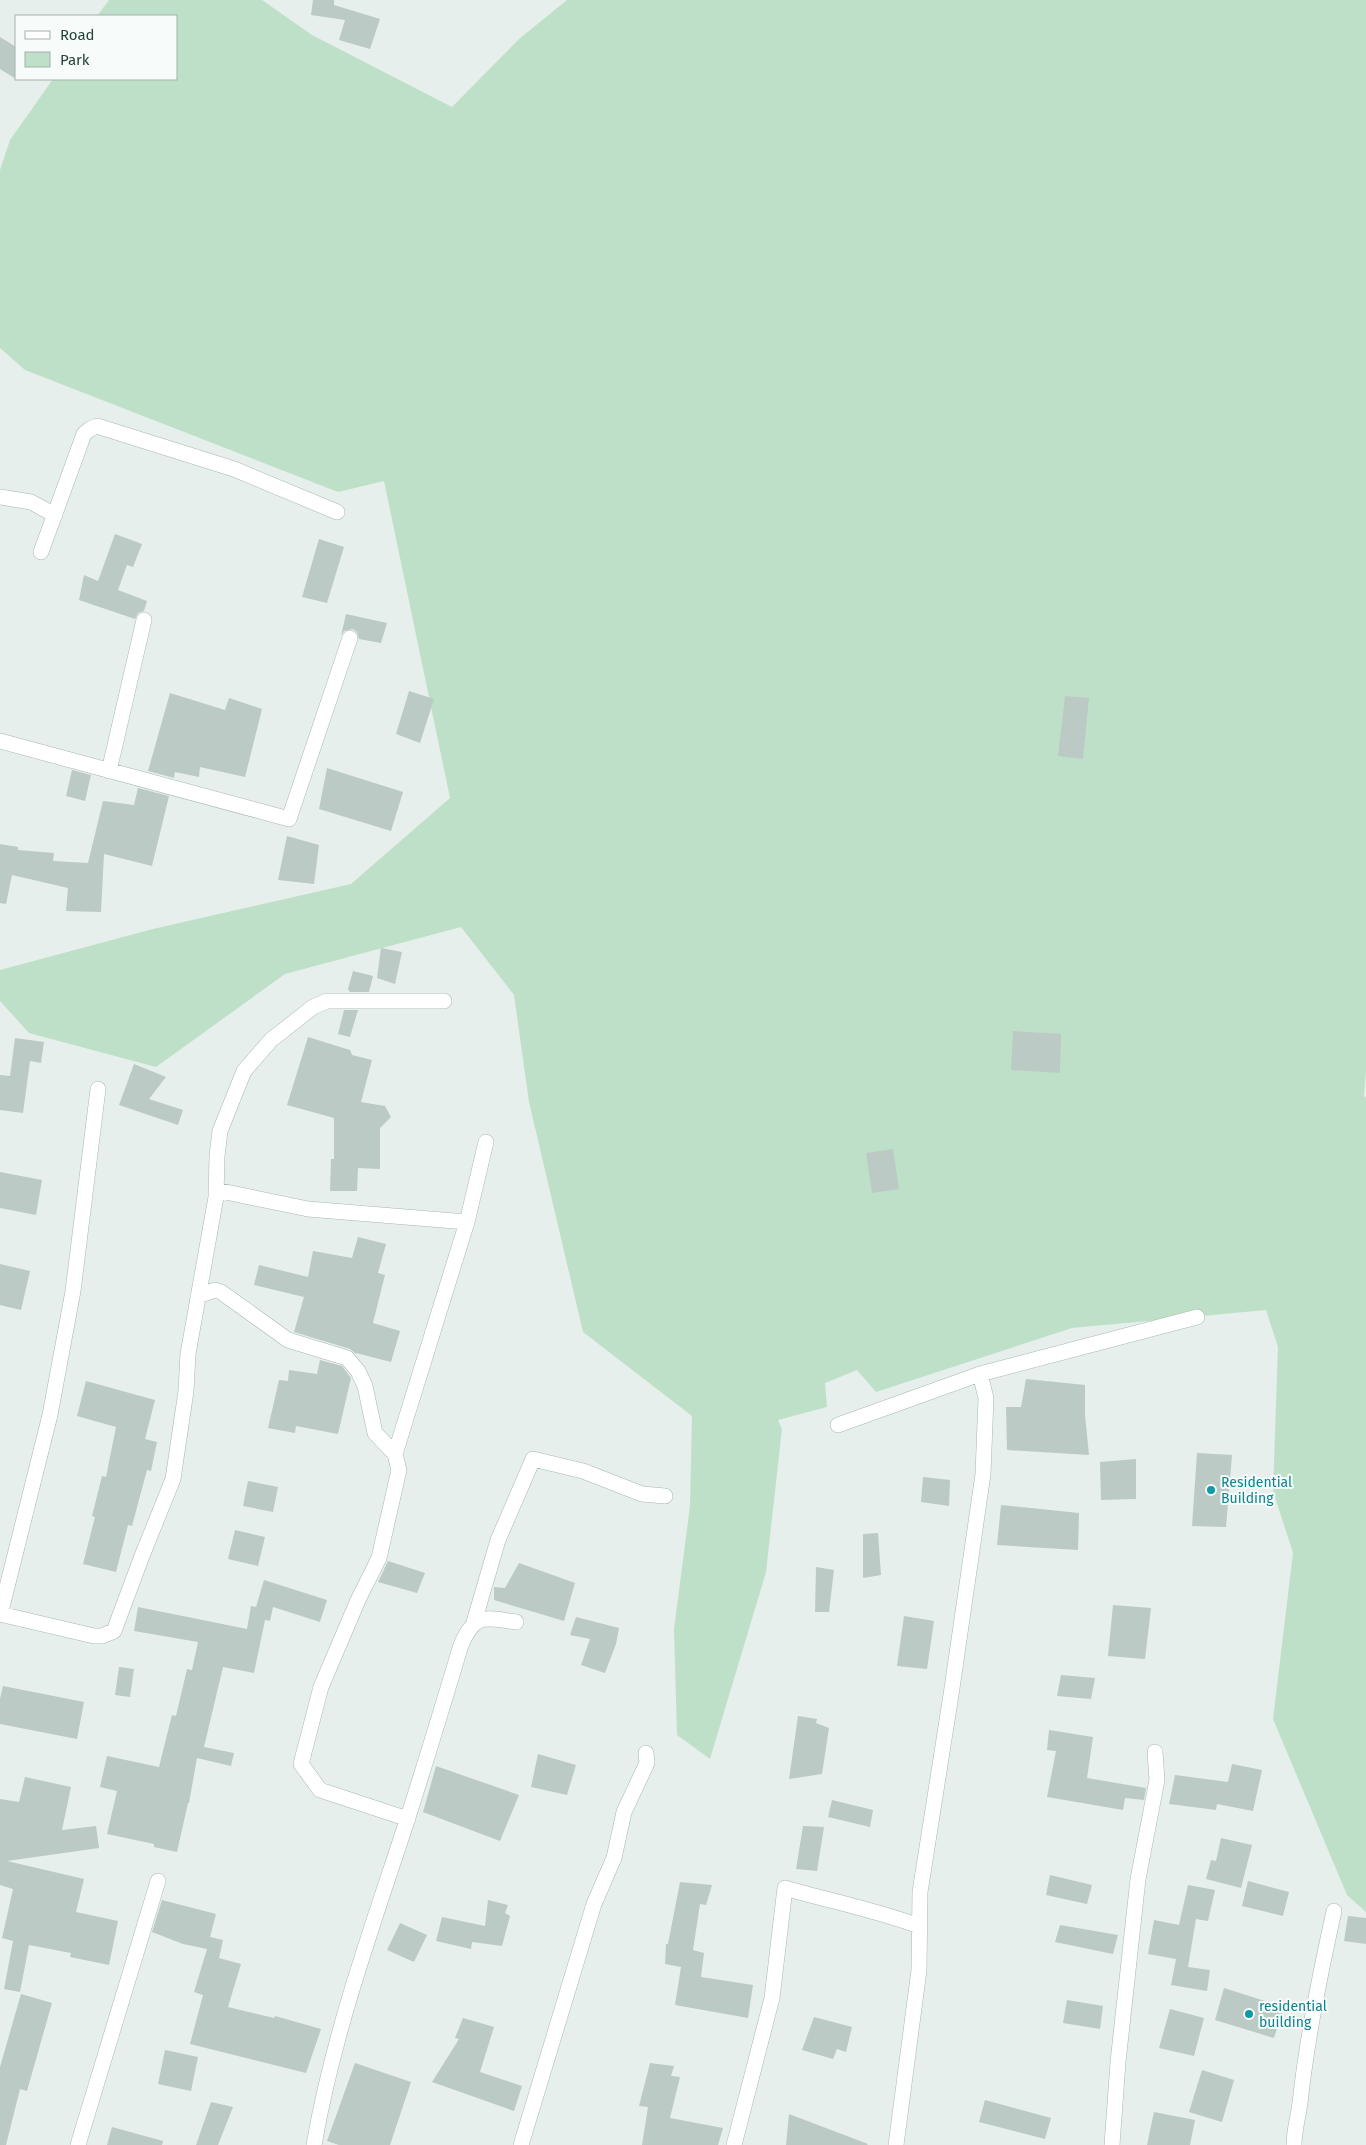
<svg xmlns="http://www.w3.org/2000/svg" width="1366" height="2145" font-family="'Fira Sans',sans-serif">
  <rect width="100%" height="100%" fill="#e6efeb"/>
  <path fill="#bfe0c8" d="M 109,0 L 262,0 L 312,35 L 452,107 L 519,39 L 567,0 L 1366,0 L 1366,1071 L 1364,1096 L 1366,1098 L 1366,1912 L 1347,1895 L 1273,1719 L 1293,1553 L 1273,1491 L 1278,1347 L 1266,1310 L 1072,1328 L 876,1392 L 857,1370 L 825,1383 L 827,1407 L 778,1420 L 782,1429 L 766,1572 L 710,1759 L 677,1735 L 674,1629 L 690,1506 L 692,1416 L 583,1332 L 529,1102 L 514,995 L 461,927 L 285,974 L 156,1067 L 29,1033 L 0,1001 L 0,970 L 153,929 L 351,884 L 450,798 L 384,481 L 338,492 L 25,370 L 0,348 L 0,170 L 10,140 L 53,79 L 176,79 L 176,16 L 97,16 Z"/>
  <path fill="#bbcac4" d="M 313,0 L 334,0 L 334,5 L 380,19 L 370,49 L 339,40 L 345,20 L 311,15 Z
    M 0,37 L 16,47 L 16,79 L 0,69 Z
    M 115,534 L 142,544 L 133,567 L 127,565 L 118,590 L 147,601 L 144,611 L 138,613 L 135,619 L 79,600 L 84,575 L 98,581 Z
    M 319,539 L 344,547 L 327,603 L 302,597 Z
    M 346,614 L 387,623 L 381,643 L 359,639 L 357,632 L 353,629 L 344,631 L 341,636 Z
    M 409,691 L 434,699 L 420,743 L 396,734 Z
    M 170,693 L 225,710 L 229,698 L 262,709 L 245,777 L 200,767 L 199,777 L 175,772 L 174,778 L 148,771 Z
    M 1065,696 L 1089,698 L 1083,759 L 1058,756 Z
    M 327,768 L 403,792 L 391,831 L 319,809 Z
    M 72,770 L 91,775 L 85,801 L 66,796 Z
    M 138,788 L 169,796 L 152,866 L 104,854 L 101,912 L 66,911 L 68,888 L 12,875 L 6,904 L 0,903 L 0,844 L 18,847 L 18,850 L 54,853 L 53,861 L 88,863 L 103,801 L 134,805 Z
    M 287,836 L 319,845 L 314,884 L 278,880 Z
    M 381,948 L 402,952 L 395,984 L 377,978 Z
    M 353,971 L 373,976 L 369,992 L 350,992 L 348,989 Z
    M 344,1010 L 358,1010 L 350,1037 L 338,1034 Z
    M 1013,1031 L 1061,1034 L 1060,1073 L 1011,1070 Z
    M 308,1037 L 350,1050 L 352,1055 L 372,1060 L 361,1102 L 385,1106 L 391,1117 L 380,1128 L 380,1169 L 358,1168 L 357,1191 L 330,1191 L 331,1159 L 334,1159 L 334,1118 L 287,1105 Z
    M 15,1038 L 44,1042 L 41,1063 L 30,1061 L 23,1113 L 0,1110 L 0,1075 L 10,1076 Z
    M 134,1064 L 166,1077 L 149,1099 L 183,1110 L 178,1125 L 119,1105 Z
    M 893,1149 L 899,1189 L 872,1193 L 866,1153 Z
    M 0,1172 L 42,1180 L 36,1215 L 0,1208 Z
    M 358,1237 L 386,1244 L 378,1273 L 385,1275 L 373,1323 L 400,1331 L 391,1362 L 356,1353 L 356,1354 L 350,1349 L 294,1332 L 304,1297 L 254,1285 L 259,1265 L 308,1277 L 313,1251 L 352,1258 Z
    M 0,1264 L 30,1271 L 21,1310 L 0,1305 Z
    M 320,1360 L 342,1366 L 351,1378 L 338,1434 L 296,1426 L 295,1433 L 268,1428 L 279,1380 L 288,1381 L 289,1370 L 317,1374 Z
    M 1026,1379 L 1085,1385 L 1085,1415 L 1089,1455 L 1007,1450 L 1006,1407 L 1021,1407 Z
    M 86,1381 L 155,1400 L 145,1439 L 157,1442 L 151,1471 L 147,1470 L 132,1526 L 128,1525 L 116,1572 L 83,1564 L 95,1517 L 92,1516 L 102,1476 L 106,1477 L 116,1427 L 77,1416 Z
    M 1197,1453 L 1232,1455 L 1226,1527 L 1192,1526 Z
    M 1136,1459 L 1136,1499 L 1101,1500 L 1100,1462 Z
    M 923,1477 L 950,1480 L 949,1506 L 921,1502 Z
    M 248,1481 L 278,1487 L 273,1512 L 243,1506 Z
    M 1001,1505 L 1079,1513 L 1078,1550 L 997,1545 Z
    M 235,1530 L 265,1537 L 258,1566 L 228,1559 Z
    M 878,1533 L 881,1575 L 863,1578 L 863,1534 Z
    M 388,1561 L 425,1573 L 417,1593 L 378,1582 Z
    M 519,1563 L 575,1583 L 564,1621 L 494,1600 L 494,1587 L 505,1588 Z
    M 816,1567 L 834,1570 L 829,1612 L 815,1612 Z
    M 264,1580 L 327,1600 L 320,1622 L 273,1607 L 270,1621 L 265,1620 L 254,1673 L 223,1667 L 204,1747 L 234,1753 L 231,1766 L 197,1758 L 189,1803 L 188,1803 L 177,1852 L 154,1847 L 154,1844 L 107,1834 L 117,1791 L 100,1787 L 107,1756 L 159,1767 L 172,1715 L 176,1716 L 187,1669 L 192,1670 L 198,1642 L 134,1631 L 138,1607 L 247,1629 L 251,1606 L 256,1607 Z
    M 1113,1605 L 1151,1608 L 1145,1659 L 1108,1656 Z
    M 904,1616 L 934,1621 L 927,1669 L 897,1666 Z
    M 576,1617 L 619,1628 L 616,1644 L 605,1673 L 581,1665 L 590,1639 L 570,1635 Z
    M 119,1667 L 134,1669 L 130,1697 L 115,1695 Z
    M 1061,1675 L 1095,1678 L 1091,1699 L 1057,1696 Z
    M 3,1686 L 84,1702 L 77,1739 L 0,1724 L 0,1699 Z
    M 798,1716 L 817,1719 L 816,1723 L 829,1728 L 822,1774 L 789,1779 Z
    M 1049,1730 L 1093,1737 L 1087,1778 L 1146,1788 L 1144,1800 L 1125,1798 L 1123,1810 L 1047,1797 L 1056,1751 L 1047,1750 Z
    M 538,1754 L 576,1765 L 567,1795 L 531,1787 Z
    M 1232,1764 L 1262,1770 L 1253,1811 L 1217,1804 L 1216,1810 L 1169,1804 L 1175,1775 L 1228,1782 Z
    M 436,1766 L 519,1795 L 500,1841 L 423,1812 Z
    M 25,1777 L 71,1787 L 62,1830 L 96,1826 L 99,1848 L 7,1861 L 84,1879 L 76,1912 L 118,1921 L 109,1965 L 70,1957 L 71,1953 L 29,1945 L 20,1992 L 4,1989 L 13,1941 L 2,1938 L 13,1889 L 0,1885 L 0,1799 L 19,1802 Z
    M 832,1800 L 873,1810 L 870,1827 L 828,1817 Z
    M 803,1826 L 824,1827 L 817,1871 L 796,1869 Z
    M 1221,1838 L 1252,1845 L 1241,1888 L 1206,1879 L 1211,1860 L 1216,1861 Z
    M 1050,1875 L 1092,1885 L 1087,1904 L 1046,1895 Z
    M 1248,1881 L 1289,1892 L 1283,1916 L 1242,1906 Z
    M 680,1882 L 712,1885 L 706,1905 L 700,1904 L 693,1950 L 704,1953 L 701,1977 L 753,1985 L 748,2018 L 675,2005 L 681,1967 L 665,1964 L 666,1944 L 668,1944 Z
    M 1188,1885 L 1215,1890 L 1208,1921 L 1196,1919 L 1188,1967 L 1210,1970 L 1207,1991 L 1171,1985 L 1176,1959 L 1148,1954 L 1154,1920 L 1179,1925 Z
    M 162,1900 L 216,1914 L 210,1937 L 223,1940 L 219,1958 L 241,1964 L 228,2007 L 274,2018 L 275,2016 L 321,2029 L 306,2073 L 190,2044 L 203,1995 L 194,1992 L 207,1949 L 183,1944 L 152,1932 Z
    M 488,1900 L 508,1905 L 505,1913 L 510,1916 L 502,1946 L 472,1942 L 471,1949 L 436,1941 L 442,1917 L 485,1926 Z
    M 1348,1916 L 1366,1918 L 1366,1944 L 1344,1941 Z
    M 400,1923 L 427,1935 L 414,1962 L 387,1950 Z
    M 1060,1925 L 1118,1935 L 1113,1954 L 1055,1942 Z
    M 1224,1988 L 1284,2007 L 1274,2038 L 1215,2020 Z
    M 21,1994 L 52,2003 L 27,2091 L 20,2089 L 6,2145 L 0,2145 L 0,2067 Z
    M 1067,2000 L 1103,2006 L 1100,2029 L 1063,2023 Z
    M 1170,2009 L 1204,2018 L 1194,2056 L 1159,2048 Z
    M 814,2017 L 852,2027 L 846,2052 L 837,2049 L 833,2059 L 802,2050 Z
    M 463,2018 L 494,2027 L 480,2072 L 522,2086 L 514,2111 L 432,2082 L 459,2039 L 455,2038 Z
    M 165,2050 L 198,2057 L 191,2091 L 158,2084 Z
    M 355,2063 L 411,2082 L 390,2145 L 339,2145 L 327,2141 Z
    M 650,2063 L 674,2066 L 671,2076 L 680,2077 L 670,2118 L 723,2128 L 718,2145 L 642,2145 L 648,2107 L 639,2106 Z
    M 1202,2070 L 1234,2080 L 1222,2122 L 1189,2112 Z
    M 985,2100 L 1051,2118 L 1045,2139 L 979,2122 Z
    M 211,2102 L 233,2107 L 218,2145 L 196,2145 Z
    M 1154,2112 L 1195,2120 L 1190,2145 L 1147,2145 Z
    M 789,2114 L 868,2144 L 867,2145 L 786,2145 Z
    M 112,2127 L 163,2141 L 162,2145 L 107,2145 Z"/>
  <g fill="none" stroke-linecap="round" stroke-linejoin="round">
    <g stroke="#a8b8b2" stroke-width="16">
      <path id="street" d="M 0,497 L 31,502 L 55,515
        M 41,552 L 84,434 L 90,429 L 97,426 L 234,469 L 337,512
        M 0,741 L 289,819 L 350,638
        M 109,771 L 144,620
        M 216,1190 L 308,1209 L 467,1222 L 395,1454
        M 467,1222 L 486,1142
        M 198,1296 L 215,1290 L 221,1292 L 288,1340 L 347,1358 L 358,1371 L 365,1386 L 375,1433 L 395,1454 L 399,1470 L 379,1558 L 358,1600 L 321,1687 L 301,1764 L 320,1790 L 408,1819
        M 838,1425 L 980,1374 L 1197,1317
        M 0,1614 L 94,1636 L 102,1636 L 114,1631 L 142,1556 L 173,1479 L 186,1391 L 188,1354 L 216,1197 L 217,1156 L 220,1131 L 244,1071 L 271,1040 L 313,1007 L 327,1001 L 444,1001
        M 0,1615 L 50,1415 L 73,1291 L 98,1089
        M 474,1622 L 498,1540 L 533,1459 L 583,1471 L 642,1494 L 665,1496
        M 78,2145 L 158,1881
        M 314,2145 C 331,2046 364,1950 396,1854 C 419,1785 440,1715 461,1645 C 475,1612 485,1618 516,1622
        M 521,2145 L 594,1904 L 614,1858 L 624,1812 L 647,1763 L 646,1753
        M 734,2145 L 772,1998 L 785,1888 C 830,1901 875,1910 919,1926
        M 896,2145 L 919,1970 L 920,1892 L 951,1695 L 983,1474 L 986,1398 L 980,1374
        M 1112,2145 L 1118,2062 L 1138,1879 L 1157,1780 L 1155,1752
        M 1294,2145 C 1294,2131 1298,2118 1300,2103 C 1307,2038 1320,1975 1334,1911"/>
    </g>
    <use href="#street" stroke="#fff" stroke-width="15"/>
  </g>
  <g fill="#0f9aa8" stroke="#f7fbf9" stroke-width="2">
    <circle cx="1211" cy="1490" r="5"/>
    <circle cx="1249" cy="2014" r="5"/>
  </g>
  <g text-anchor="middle" stroke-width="4" stroke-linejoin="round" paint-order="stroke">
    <g font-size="14" fill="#0d838f" stroke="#f7fbf9" text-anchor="start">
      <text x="1221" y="1487">Residential<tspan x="1221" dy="16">Building</tspan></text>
      <text x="1259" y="2011">residential<tspan x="1259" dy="16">building</tspan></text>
    </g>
  </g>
  <rect x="15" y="15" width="162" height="65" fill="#f7fbf9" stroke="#a3b1ad"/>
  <rect x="25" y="31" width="25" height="8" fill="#ffffff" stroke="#a3b1ad"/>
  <text x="60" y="40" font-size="15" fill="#24423a">Road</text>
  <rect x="25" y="52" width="25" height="15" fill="#bfe0c8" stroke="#a3b1ad"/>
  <text x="60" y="65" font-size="15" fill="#24423a">Park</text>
</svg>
